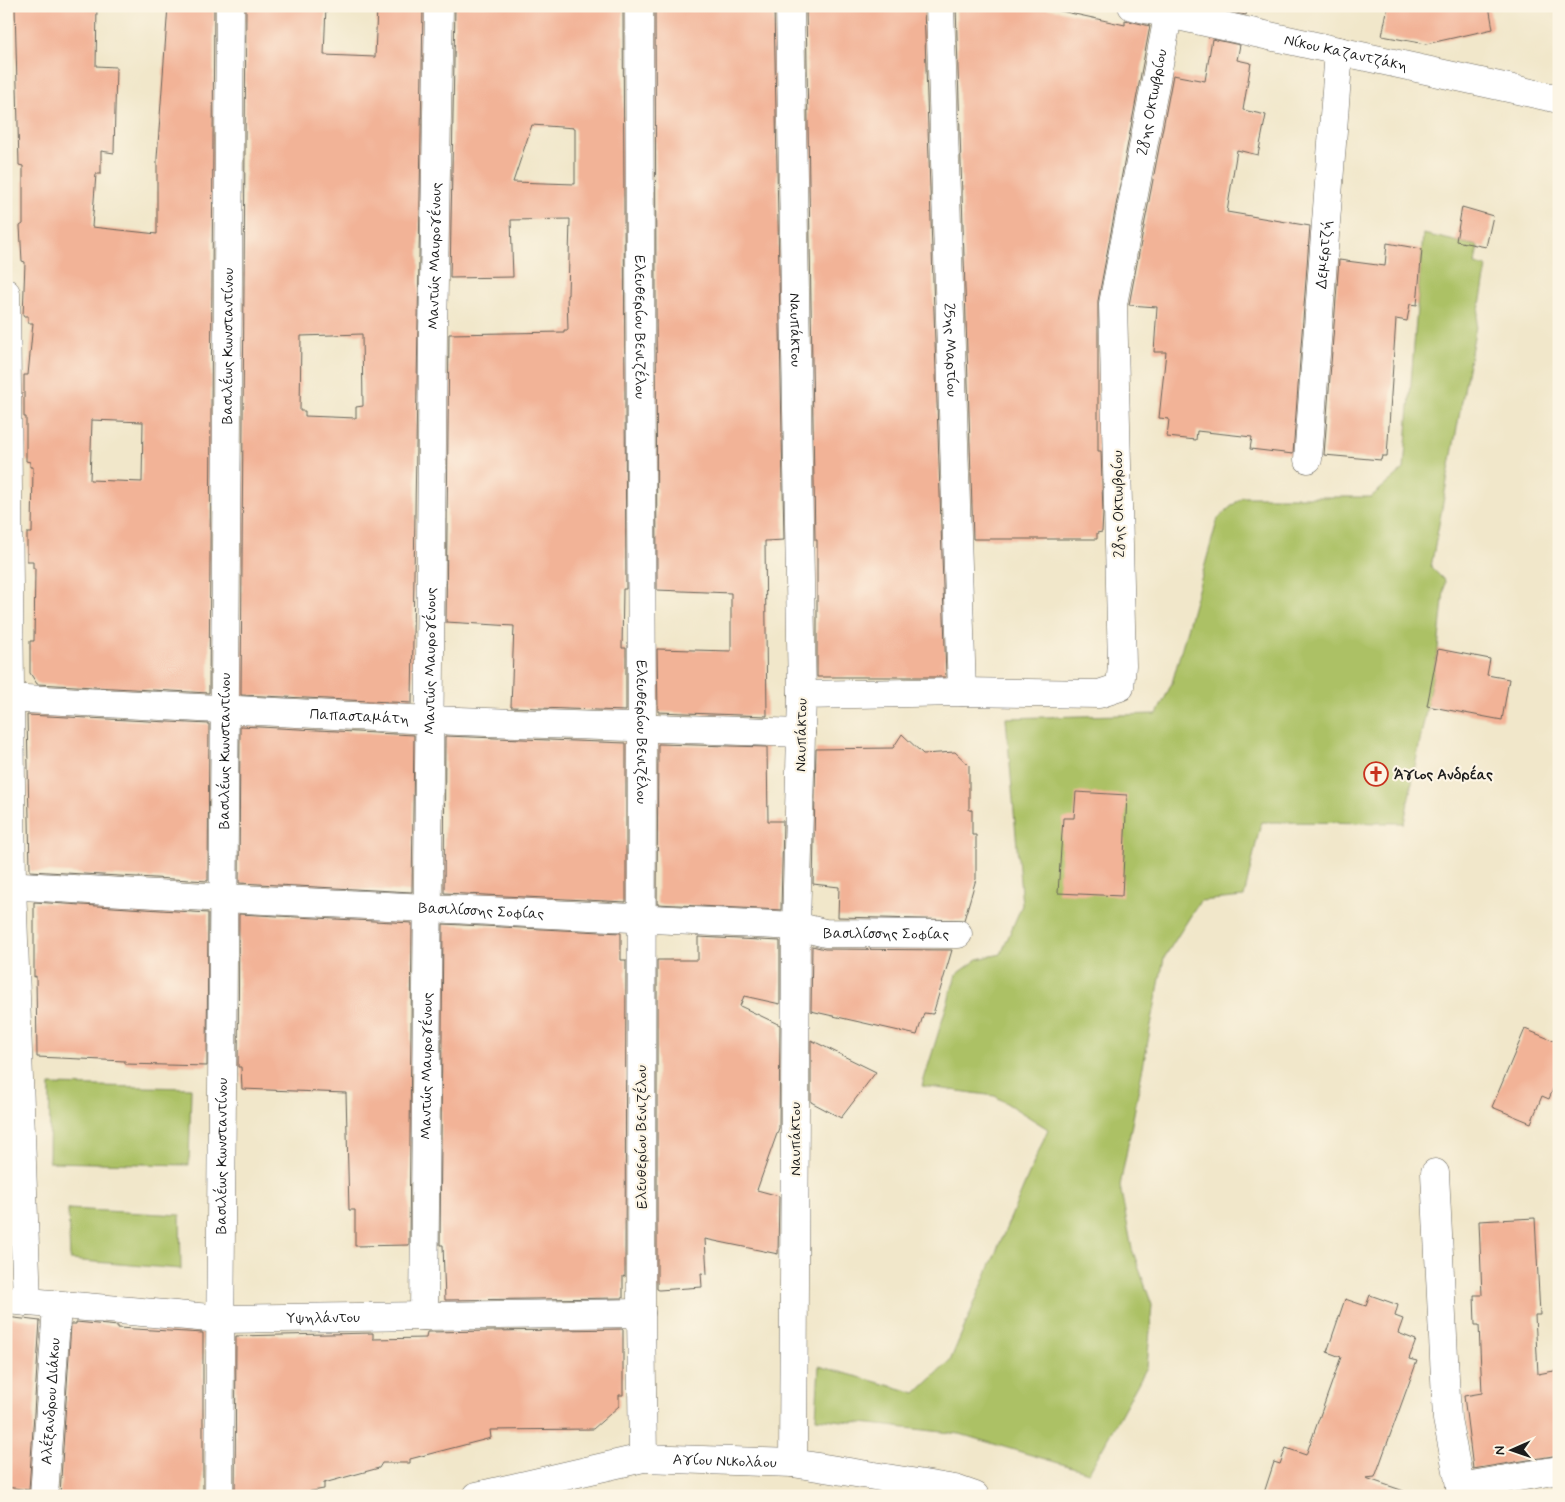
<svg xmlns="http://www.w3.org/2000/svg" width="1565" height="1502" font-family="Mynerve,sans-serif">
  <rect width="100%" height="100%" fill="#fcf5e5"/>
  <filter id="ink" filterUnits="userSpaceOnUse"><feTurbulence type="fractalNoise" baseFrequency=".02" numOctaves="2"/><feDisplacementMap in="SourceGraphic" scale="10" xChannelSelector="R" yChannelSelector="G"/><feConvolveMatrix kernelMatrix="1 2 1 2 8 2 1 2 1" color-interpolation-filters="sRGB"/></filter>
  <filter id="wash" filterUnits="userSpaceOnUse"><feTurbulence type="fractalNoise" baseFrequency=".0096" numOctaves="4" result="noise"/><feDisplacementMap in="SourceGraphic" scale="20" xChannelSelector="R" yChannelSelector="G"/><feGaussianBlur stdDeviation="1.12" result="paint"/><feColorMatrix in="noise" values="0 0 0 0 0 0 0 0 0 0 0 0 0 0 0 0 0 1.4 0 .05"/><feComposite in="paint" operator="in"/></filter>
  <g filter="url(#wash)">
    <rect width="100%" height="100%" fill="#f1e7ca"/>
    <path fill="#acc165" stroke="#646e40" d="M 1423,234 L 1478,246 L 1475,264 L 1487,267 L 1431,567 L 1445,581 L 1438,649 L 1404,823 L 1261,822 L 1244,897 L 1200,901 L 1164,958 L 1120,1186 L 1132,1249 L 1152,1305 L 1147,1367 L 1089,1472 L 960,1434 L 816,1418 L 819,1366 L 916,1393 L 950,1361 L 1048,1129 L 995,1096 L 922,1086 L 956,975 L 978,959 L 1001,954 L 1022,905 L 1006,718 L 1157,714 L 1172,683 L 1218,518 L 1242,497 L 1371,497 L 1404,469 Z
      M 50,1085 L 191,1088 L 189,1165 L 49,1162 Z
      M 68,1209 L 180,1215 L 181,1269 L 70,1260 Z"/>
    <g id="blocks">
      <path fill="#f2b397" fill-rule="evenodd" d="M 15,6 L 97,6 L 96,66 L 116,67 L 114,153 L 101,151 L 101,174 L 96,174 L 92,227 L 157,234 L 157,158 L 168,6 L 214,6 L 209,693 L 37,684 L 30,673 L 30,641 L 34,641 L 35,568 L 33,568 L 33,561 L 27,561 L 27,533 L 32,533 L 33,467 L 30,467 L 30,462 L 26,461 L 26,417 L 24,417 L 24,375 L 28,375 L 33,323 L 28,323 L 28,316 L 23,316 L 25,262 L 22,261 L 20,226 L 23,224 L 23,166 L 19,165 ZM 92,420 L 143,422 L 142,482 L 90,480 Z
        M 246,6 L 326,6 L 324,55 L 375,57 L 377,6 L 423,6 L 412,703 L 241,695 ZM 362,334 L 363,406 L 356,407 L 356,418 L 305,416 L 305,411 L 300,411 L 301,336 Z
        M 455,6 L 623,6 L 626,589 L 623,589 L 622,648 L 626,648 L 626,711 L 511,707 L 514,626 L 446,622 L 449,334 L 564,332 L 564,330 L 568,330 L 567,295 L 568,295 L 570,219 L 511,220 L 513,277 L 450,278 ZM 532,125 L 575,128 L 575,184 L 513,182 Z
        M 655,6 L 774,6 L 784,540 L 765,541 L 767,716 L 658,712 L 657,649 L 731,651 L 731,593 L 657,590 Z
        M 806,6 L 924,6 L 946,677 L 817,677 L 817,540 L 815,540 Z
        M 956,6 L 1038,6 L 1125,25 L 1125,20 L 1150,26 L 1098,301 L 1098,451 L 1101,451 L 1103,514 L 1102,532 L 1097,533 L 1097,539 L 973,539 Z
        M 1218,6 L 1248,6 L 1246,15 L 1217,9 Z
        M 1388,6 L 1489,6 L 1493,29 L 1426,44 L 1382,36 Z
        M 1212,39 L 1240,45 L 1237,60 L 1251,63 L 1243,110 L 1266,115 L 1258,155 L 1237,150 L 1227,212 L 1310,226 L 1293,454 L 1250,449 L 1252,437 L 1197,431 L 1196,440 L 1167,437 L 1169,419 L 1159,418 L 1166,352 L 1154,352 L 1157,307 L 1129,305 L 1173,75 L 1205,81 Z
        M 1462,207 L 1493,216 L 1486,247 L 1456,241 Z
        M 1387,243 L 1422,249 L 1417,305 L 1410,304 L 1407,321 L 1396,319 L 1387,456 L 1382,456 L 1381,460 L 1324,455 L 1339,260 L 1385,266 Z
        M 1438,649 L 1490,659 L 1487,675 L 1509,679 L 1502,720 L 1427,706 Z
        M 27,715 L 209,724 L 208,881 L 30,871 Z
        M 240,726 L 414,735 L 412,892 L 239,883 Z
        M 902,734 L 923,754 L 955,752 L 969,765 L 969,810 L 972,810 L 972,835 L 976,835 L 976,879 L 964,920 L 838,917 L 839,887 L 813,884 L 816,749 L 893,748 Z
        M 445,736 L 626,743 L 626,902 L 444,893 Z
        M 658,744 L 767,747 L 768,821 L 783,821 L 781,910 L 657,904 Z
        M 1076,792 L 1127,795 L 1122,896 L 1058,893 L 1063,818 L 1074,818 Z
        M 34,902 L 208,913 L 207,1066 L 125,1064 L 125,1061 L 37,1057 L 36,976 L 34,977 Z
        M 239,914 L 412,923 L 409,1245 L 355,1246 L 355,1210 L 349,1210 L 346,1093 L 242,1089 L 241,1067 L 238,1067 Z
        M 443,924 L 621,933 L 621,960 L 626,960 L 625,1277 L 623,1276 L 623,1298 L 445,1300 L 443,1245 L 440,1245 Z
        M 698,937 L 780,941 L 780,1004 L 744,996 L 740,1006 L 780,1025 L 779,1128 L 757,1190 L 779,1196 L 778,1254 L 705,1239 L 707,1274 L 701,1273 L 702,1287 L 659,1290 L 657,1289 L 657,960 L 698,960 Z
        M 812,946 L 825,949 L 952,950 L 933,1014 L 924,1013 L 917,1035 L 811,1011 Z
        M 1525,1029 L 1559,1043 L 1559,1074 L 1549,1099 L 1542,1096 L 1531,1123 L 1492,1107 Z
        M 811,1040 L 876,1072 L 841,1118 L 811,1102 Z
        M 1535,1218 L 1540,1315 L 1535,1315 L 1538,1374 L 1559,1370 L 1559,1455 L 1473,1469 L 1464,1396 L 1482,1393 L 1479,1325 L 1475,1325 L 1474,1295 L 1482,1295 L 1479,1221 Z
        M 1370,1295 L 1398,1305 L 1395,1316 L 1403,1319 L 1398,1333 L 1416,1340 L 1409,1359 L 1417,1361 L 1375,1477 L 1366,1478 L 1404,1491 L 1403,1496 L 1263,1496 L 1274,1462 L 1280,1464 L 1286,1448 L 1306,1455 L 1341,1357 L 1327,1352 L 1345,1299 L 1366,1306 Z
        M 6,1317 L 40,1321 L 29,1490 L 6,1487 Z
        M 76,1322 L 118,1326 L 118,1328 L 203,1333 L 203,1496 L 63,1496 L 60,1494 L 71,1324 L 76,1324 Z
        M 623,1329 L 623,1395 L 619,1395 L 619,1406 L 593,1429 L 490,1430 L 491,1438 L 410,1459 L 410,1463 L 382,1463 L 379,1468 L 324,1483 L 324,1489 L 282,1496 L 235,1496 L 236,1336 L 373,1333 L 373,1339 L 426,1338 L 427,1332 Z"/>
    </g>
  </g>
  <g filter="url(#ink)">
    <use href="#blocks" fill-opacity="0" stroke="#676359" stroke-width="1"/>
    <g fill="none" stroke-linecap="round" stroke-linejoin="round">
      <g stroke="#676359" stroke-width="29">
        <g id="minor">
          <path id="s1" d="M 639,6 L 642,729 L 641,1313 L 643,1458"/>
          <path id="s2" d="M 790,6 L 802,695 L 796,926 L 793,1463"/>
          <path id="s3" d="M 940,6 L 962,692"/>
          <path id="s4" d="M 1132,6 L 1559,99"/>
          <path d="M 6,293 L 12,885 L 27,1302"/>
          <path id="s5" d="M 1308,459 L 1339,51"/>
          <path id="s6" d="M 802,695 L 962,692 L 1099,694 L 1120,687 L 1122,665 L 1113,304 L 1170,6"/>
          <path id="s7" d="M 6,698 L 430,720 L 801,733"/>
          <path id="s8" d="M 6,885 L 223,898 L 796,926 L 825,933 L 958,934"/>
          <path d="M 1435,1173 L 1447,1419 L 1462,1496"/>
          <path id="s9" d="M 6,1300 L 221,1319 L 641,1313"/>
          <path id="s10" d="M 424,1316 L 433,333 L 439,6"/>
          <path d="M 1460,1487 L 1559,1470"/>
          <path id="s11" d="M 44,1496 L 57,1306"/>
          <path id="s12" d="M 219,1496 L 230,6"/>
          <path id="s13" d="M 477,1496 L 643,1458 L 793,1463 L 955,1489 L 975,1496"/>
        </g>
      </g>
      <use href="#minor" stroke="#fff" stroke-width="28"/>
    </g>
  </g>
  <defs>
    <g id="church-ring" transform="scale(1.25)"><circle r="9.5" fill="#fcf5e5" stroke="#c8321e" stroke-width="1.5"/><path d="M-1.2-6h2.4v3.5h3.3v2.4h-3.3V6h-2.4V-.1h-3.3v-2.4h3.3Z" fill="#c8321e"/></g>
  </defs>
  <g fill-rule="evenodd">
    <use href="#church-ring" x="1376" y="774"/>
  </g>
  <g text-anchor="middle" stroke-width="4.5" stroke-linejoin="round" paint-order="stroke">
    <g font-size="15" fill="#1c1c1c" stroke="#fcf5e5">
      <text dy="5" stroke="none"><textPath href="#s4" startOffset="219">Νίκου Καζαντζάκη</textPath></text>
      <text dy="5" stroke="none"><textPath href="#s6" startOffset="908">28ης Οκτωβρίου</textPath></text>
      <text dy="5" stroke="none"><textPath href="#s5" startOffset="205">Δεμερτζή</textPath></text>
      <text dy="5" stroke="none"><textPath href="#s10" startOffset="1060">Μαντώς Μαυρογένους</textPath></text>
      <text dy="5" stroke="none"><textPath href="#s1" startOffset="321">Ελευθερίου Βενιζέλου</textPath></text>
      <text dy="5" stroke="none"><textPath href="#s2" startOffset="324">Ναυπάκτου</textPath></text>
      <text dy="5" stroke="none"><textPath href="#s12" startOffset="1150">Βασιλέως Κωνσταντίνου</textPath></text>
      <text dy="5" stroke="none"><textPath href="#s3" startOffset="344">25ης Μαρτίου</textPath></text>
      <text transform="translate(1118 504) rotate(-91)" y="5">28ης Οκτωβρίου</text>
      <text dy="5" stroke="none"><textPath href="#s10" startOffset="655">Μαντώς Μαυρογένους</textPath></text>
      <text dy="5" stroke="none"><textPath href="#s7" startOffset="354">Παπασταμάτη</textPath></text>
      <text dy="5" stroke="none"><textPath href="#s1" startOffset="726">Ελευθερίου Βενιζέλου</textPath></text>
      <text transform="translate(801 735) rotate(-89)" y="5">Ναυπάκτου</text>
      <text dy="5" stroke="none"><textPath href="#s12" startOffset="745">Βασιλέως Κωνσταντίνου</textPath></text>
      <text dy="5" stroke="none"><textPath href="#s8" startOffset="476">Βασιλίσσης Σοφίας</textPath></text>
      <text dy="5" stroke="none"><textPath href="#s8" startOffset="882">Βασιλίσσης Σοφίας</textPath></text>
      <text dy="5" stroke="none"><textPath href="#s10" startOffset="250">Μαντώς Μαυρογένους</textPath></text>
      <text transform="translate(641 1137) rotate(-90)" y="5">Ελευθερίου Βενιζέλου</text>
      <text transform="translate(795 1139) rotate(-90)" y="5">Ναυπάκτου</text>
      <text dy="5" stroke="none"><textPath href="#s12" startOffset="340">Βασιλέως Κωνσταντίνου</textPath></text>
      <text dy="5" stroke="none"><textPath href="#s9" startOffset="318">Υψηλάντου</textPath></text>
      <text dy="5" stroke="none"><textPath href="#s11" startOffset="95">Αλέξανδρου Διάκου</textPath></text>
      <text dy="5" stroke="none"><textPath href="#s13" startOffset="252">Αγίου Νικολάου</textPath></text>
    </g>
    <g font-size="15" font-weight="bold" fill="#1c1c1c" stroke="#fcf5e5" text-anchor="start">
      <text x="1394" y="779">Άγιος Ανδρέας</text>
    </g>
  </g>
  <rect width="1565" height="1502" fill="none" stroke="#fcf5e5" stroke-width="25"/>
  <g transform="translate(1512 1450) rotate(268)" stroke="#fcf5e5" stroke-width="4" paint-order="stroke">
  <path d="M0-4L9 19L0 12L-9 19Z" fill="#1c1c1c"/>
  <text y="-8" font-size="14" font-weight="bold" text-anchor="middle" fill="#1c1c1c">N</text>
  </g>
</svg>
